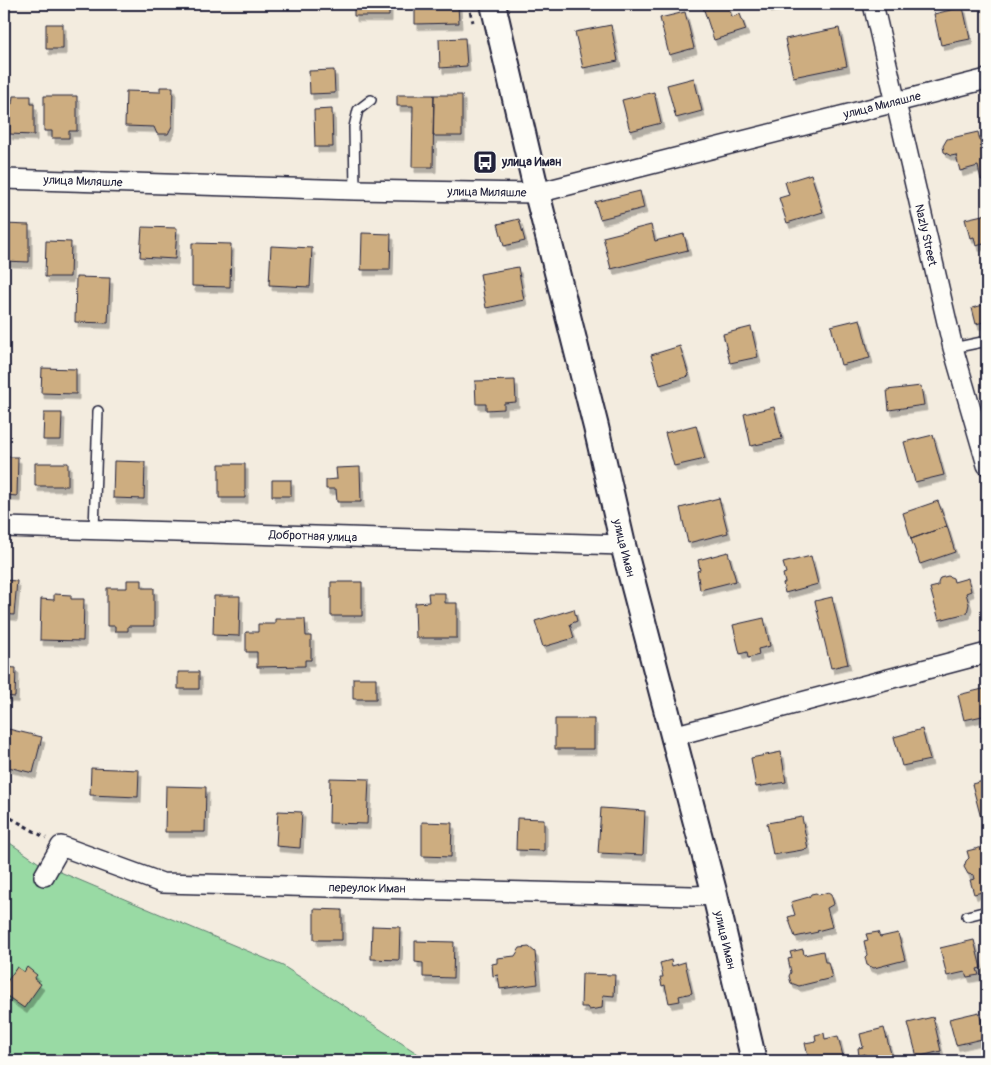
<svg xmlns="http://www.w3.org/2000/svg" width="991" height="1065" font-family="Pangolin,sans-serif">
  <defs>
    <filter id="shadow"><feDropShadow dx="3" dy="5.5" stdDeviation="0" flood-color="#0004"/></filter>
  </defs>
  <rect width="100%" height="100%" fill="#f3ecdf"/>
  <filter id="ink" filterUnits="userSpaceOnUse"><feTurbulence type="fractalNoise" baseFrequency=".02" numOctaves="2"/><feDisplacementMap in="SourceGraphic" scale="10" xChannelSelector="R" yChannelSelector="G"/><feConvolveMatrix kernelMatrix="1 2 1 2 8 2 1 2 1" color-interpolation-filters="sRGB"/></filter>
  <g filter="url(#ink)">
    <path fill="#99daa4" stroke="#5e7e70" d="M 4,839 L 39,863 L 283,966 L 429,1061 L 4,1061 Z"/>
    <path fill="#cdad80" stroke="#22223b" filter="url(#shadow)" d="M 354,4 L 389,4 L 389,16 L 354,16 Z
      M 415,4 L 458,4 L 459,23 L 415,24 Z
      M 715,4 L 727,4 L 732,17 L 740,14 L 746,30 L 714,40 L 703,7 Z
      M 768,4 L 786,4 L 769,7 Z
      M 963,7 L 970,39 L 941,45 L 934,14 Z
      M 685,12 L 694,48 L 669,55 L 660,18 Z
      M 46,24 L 63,24 L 63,49 L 46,49 Z
      M 611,25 L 618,61 L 583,68 L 575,32 Z
      M 839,28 L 847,66 L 793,77 L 785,39 Z
      M 465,38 L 467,66 L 440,68 L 439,39 Z
      M 334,70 L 335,93 L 310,94 L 309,71 Z
      M 694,78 L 702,111 L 676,118 L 667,85 Z
      M 160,87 L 173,87 L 172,126 L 168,134 L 157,134 L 154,127 L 125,126 L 126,91 L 160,92 Z
      M 654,92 L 661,123 L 630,131 L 622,100 Z
      M 397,95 L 434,95 L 433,167 L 412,167 L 413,106 L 397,106 Z
      M 434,95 L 462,95 L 462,136 L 433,136 Z
      M 13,96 L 31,96 L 31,104 L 34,104 L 34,135 L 9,134 L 10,104 L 12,104 Z
      M 44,96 L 77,96 L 77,131 L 69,131 L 69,138 L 52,138 L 52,131 L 44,131 Z
      M 332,109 L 333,147 L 315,147 L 314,110 Z
      M 978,132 L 987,170 L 987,178 L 981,180 L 978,166 L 960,171 L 956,155 L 951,156 L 944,152 L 943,146 L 947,139 Z
      M 811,174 L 823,212 L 787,223 L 779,198 L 789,195 L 785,182 Z
      M 640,191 L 644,208 L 600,219 L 595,202 Z
      M 987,214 L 987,243 L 976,246 L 974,237 L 970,238 L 965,219 Z
      M 519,219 L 525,241 L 504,246 L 498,224 Z
      M 4,224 L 29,225 L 29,262 L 4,261 Z
      M 651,225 L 655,241 L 684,234 L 688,250 L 611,269 L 603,237 Z
      M 142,227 L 177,228 L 175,259 L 140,257 Z
      M 362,233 L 391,234 L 390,270 L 361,270 Z
      M 46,241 L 71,242 L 70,277 L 45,277 Z
      M 192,243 L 231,244 L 230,287 L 192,286 Z
      M 271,246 L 312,248 L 310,287 L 269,285 Z
      M 518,267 L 524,300 L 486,308 L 480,274 Z
      M 76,277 L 110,278 L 108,323 L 75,322 Z
      M 987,304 L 987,321 L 976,324 L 972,308 Z
      M 860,319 L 870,358 L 841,365 L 831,326 Z
      M 751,327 L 758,357 L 730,363 L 723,334 Z
      M 680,346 L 689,376 L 660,385 L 651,355 Z
      M 42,368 L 76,369 L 76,394 L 41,393 Z
      M 515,380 L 516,402 L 504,403 L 504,409 L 486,410 L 486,404 L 476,404 L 475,381 Z
      M 921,386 L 924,405 L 889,410 L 887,390 Z
      M 774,407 L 782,439 L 751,446 L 744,414 Z
      M 44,413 L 62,413 L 61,440 L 43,440 Z
      M 696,425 L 705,459 L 674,466 L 665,433 Z
      M 933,435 L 944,475 L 915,482 L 904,442 Z
      M 4,457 L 18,457 L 17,496 L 4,495 Z
      M 114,461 L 145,462 L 144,499 L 113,498 Z
      M 35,463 L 68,463 L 68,486 L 35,486 Z
      M 219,464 L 245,464 L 245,498 L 219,498 Z
      M 360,467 L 361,502 L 337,502 L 336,489 L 326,489 L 326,480 L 337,479 L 336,468 Z
      M 272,480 L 291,480 L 291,496 L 272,496 Z
      M 719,498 L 728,533 L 688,543 L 680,508 Z
      M 938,501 L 947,526 L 911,539 L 903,513 Z
      M 947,526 L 955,552 L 920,564 L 911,539 Z
      M 728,552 L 736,581 L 700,590 L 697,571 L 700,570 L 698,560 Z
      M 811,556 L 818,584 L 785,593 L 783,583 L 785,583 L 783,574 L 786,573 L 783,563 Z
      M 948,576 L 953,578 L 954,582 L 968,578 L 971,591 L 966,593 L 969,604 L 967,613 L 939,620 L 930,588 L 938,586 L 938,583 L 940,578 Z
      M 4,580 L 17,581 L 14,615 L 4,614 Z
      M 127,580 L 142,580 L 142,588 L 154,588 L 154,626 L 128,626 L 128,631 L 115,631 L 115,626 L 107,626 L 107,588 L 127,588 Z
      M 331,582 L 362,582 L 362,616 L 331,616 Z
      M 428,593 L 445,593 L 445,603 L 457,603 L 457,638 L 416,638 L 415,603 L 429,602 Z
      M 54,594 L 71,595 L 71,599 L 84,599 L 83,641 L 40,640 L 41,599 L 54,600 Z
      M 214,596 L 240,596 L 239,636 L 213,635 Z
      M 832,597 L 848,664 L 831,668 L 815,601 Z
      M 574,609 L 577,621 L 570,624 L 574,638 L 543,647 L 535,621 Z
      M 764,618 L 770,646 L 758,649 L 759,655 L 748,658 L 747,652 L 740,654 L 733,625 Z
      M 275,619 L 305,619 L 306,636 L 311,636 L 311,660 L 305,660 L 305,666 L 257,667 L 257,652 L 246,652 L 246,632 L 258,632 L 258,624 L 275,624 Z
      M 4,667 L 16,668 L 15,697 L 4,696 Z
      M 178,672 L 199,672 L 199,689 L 178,689 Z
      M 353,678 L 376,678 L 376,699 L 353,699 Z
      M 987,688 L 987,715 L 964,720 L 958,695 Z
      M 555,719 L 594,719 L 594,749 L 555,749 Z
      M 4,728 L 42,737 L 33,773 L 4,766 Z
      M 922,729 L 930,760 L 902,766 L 894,737 Z
      M 781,752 L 786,782 L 756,787 L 751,758 Z
      M 91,768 L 139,770 L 138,797 L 90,795 Z
      M 330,778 L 369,779 L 367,824 L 329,823 Z
      M 987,780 L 987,820 L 982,822 L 972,784 Z
      M 166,786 L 206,787 L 205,832 L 165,832 Z
      M 601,808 L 645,811 L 643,855 L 598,853 Z
      M 278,811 L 302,812 L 300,848 L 276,846 Z
      M 802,817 L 808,849 L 773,855 L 767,823 Z
      M 517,818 L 544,819 L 544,851 L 516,850 Z
      M 422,822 L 452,823 L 451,857 L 422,856 Z
      M 987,846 L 987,891 L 974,894 L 970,880 L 975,879 L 974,875 L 968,874 L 964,867 L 966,861 L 969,858 L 967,851 Z
      M 828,892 L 831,894 L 834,904 L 827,908 L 832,927 L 817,931 L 818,932 L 795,937 L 788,917 L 795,915 L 791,902 L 809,897 L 811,894 L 816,893 L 819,895 Z
      M 314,909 L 342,910 L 342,940 L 314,940 Z
      M 372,926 L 400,927 L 399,960 L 371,959 Z
      M 878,932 L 880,937 L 898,933 L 905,960 L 874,968 L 867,965 L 865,957 L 867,955 L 864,941 L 868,940 L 866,934 Z
      M 974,940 L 981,968 L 977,969 L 979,975 L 967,977 L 965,972 L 947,976 L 940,948 Z
      M 415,941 L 454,942 L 453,978 L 423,977 L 423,963 L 415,962 Z
      M 529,947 L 535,952 L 538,984 L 500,989 L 498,975 L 493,976 L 492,964 L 497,963 L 497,958 L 515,956 L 520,948 Z
      M 803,949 L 804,955 L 823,951 L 825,962 L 828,962 L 832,978 L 799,986 L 791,983 L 789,976 L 791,972 L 788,959 L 792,958 L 790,952 Z
      M 671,960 L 672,966 L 685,962 L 692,993 L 679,996 L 680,1001 L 669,1003 L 665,985 L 662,986 L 660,977 L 663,977 L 660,963 Z
      M 17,967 L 24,972 L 27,967 L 37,975 L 34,979 L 41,984 L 24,1008 L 4,994 L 4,986 Z
      M 582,974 L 615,975 L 614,996 L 603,995 L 602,1008 L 589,1010 L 587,1007 L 581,1007 Z
      M 979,1012 L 986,1038 L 956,1045 L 949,1019 Z
      M 933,1017 L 941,1051 L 917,1057 L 908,1023 Z
      M 884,1028 L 893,1061 L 867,1061 L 865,1054 L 859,1056 L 858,1048 L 863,1047 L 860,1034 Z
      M 824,1033 L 825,1039 L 838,1036 L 844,1060 L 809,1061 L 805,1043 L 816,1041 L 815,1035 Z"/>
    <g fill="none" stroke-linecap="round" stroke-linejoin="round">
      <g stroke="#22223b" stroke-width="12">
        <path id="service" d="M 355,190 L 354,127 L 358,110 L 371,100
          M 953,348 L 987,341
          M 94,530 L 98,411
          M 967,916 L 987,911"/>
      </g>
      <g stroke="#22223b" stroke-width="22">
        <path id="minor" d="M 873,4 L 953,348 L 987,465
          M 4,179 L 355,190 L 537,193 L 987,79
          M 4,527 L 623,545
          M 673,736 L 987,653
          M 44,876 L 61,846 L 162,883 L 692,896 L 715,895"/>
      </g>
      <g stroke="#22223b" stroke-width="28">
        <path id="tertiary" d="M 493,4 L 537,193 L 596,427 L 623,545 L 715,895 L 754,1061"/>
      </g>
      <path stroke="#22223b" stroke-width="3" stroke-dasharray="4 4" stroke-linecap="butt" d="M 468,4 L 473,22
        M 4,814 L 46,838"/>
      <use href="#service" stroke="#fdfcf7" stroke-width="9"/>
      <use href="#minor" stroke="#fdfcf7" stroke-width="19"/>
      <use href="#tertiary" stroke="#fdfcf7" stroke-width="24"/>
    </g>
  </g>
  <defs>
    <g id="bus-square" transform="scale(1.25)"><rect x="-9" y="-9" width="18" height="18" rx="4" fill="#22223b" stroke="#fdfcf7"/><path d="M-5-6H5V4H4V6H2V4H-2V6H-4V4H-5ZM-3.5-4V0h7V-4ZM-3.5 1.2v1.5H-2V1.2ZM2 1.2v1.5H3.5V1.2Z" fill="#fff"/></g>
  </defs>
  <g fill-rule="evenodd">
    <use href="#bus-square" x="485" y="162"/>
  </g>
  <g text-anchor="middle" stroke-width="4" stroke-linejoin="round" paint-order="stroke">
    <g font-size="12" fill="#22223b" stroke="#fdfcf7">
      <text transform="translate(882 105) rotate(-14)" y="4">улица Миляшле</text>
      <text transform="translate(83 181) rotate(2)" y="4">улица Миляшле</text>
      <text transform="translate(487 192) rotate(1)" y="4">улица Миляшле</text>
      <text transform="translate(926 235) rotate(77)" y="4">Nazly Street</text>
      <text transform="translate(313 536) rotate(2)" y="4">Добротная улица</text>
      <text transform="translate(624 548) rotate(76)" y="4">улица Иман</text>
      <text transform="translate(367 888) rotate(1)" y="4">переулок Иман</text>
      <text transform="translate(725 940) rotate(77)" y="4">улица Иман</text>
    </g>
    <g font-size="12" font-weight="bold" fill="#22223b" stroke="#fdfcf7" text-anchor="start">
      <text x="502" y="166">улица Иман</text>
    </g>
  </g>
  <rect width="991" height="1065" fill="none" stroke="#fdfcf7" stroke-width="20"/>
  <rect x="10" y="10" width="971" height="1045" fill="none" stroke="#22223b" stroke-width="2" filter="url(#ink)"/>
</svg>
